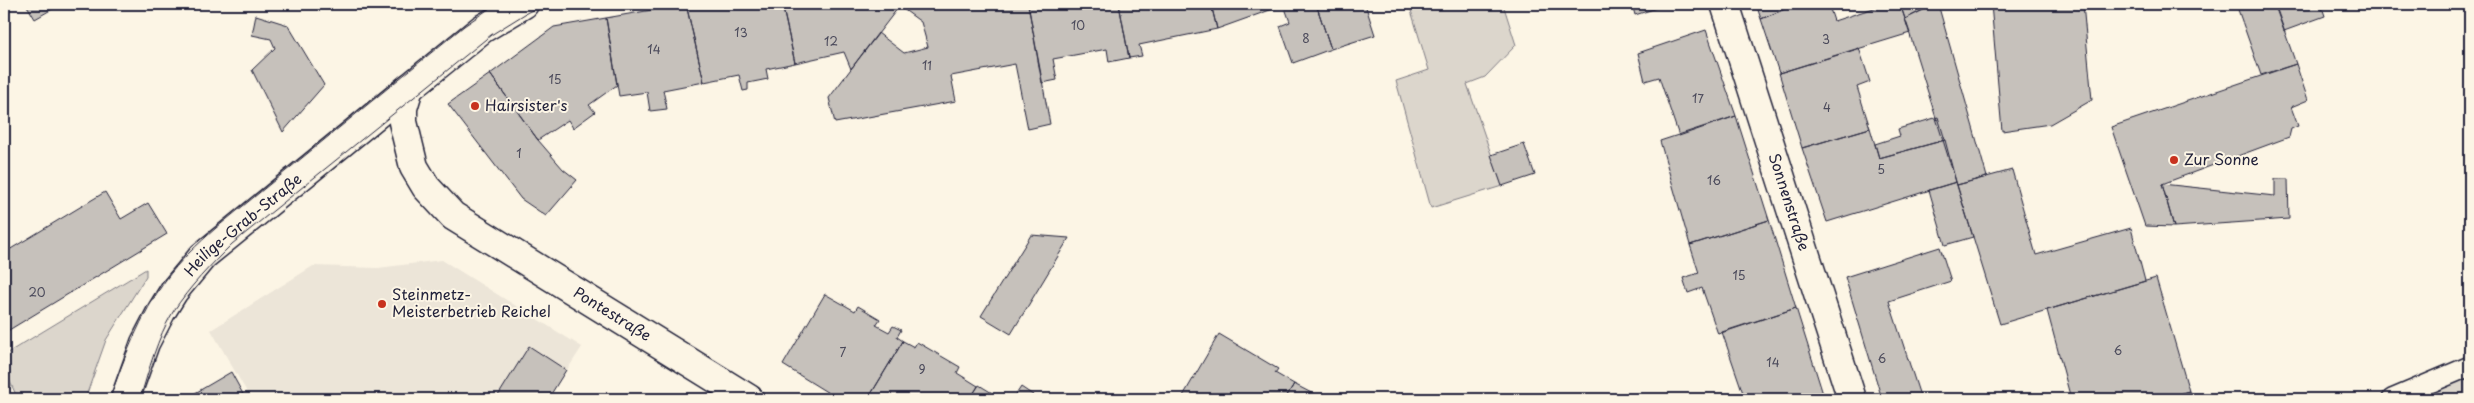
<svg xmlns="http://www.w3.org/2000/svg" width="2474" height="403" font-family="'Playpen Sans',sans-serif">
  <rect width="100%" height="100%" fill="#fcf5e5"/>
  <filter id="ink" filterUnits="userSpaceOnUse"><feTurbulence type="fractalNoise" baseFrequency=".02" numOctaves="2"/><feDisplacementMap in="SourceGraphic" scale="10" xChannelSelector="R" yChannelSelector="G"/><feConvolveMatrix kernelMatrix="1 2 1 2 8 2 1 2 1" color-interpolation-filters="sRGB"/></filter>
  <g filter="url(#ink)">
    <path fill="#ece5d8" d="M 442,260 L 582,347 L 548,399 L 251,399 L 211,330 L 313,266 L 378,268 Z"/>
    <path fill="#dcd6cc" stroke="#7f7c84" d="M 1409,4 L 1503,4 L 1516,45 L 1485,77 L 1467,84 L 1502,186 L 1431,208 L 1396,81 L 1429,70 Z
      M 146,269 L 146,276 L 106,340 L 85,399 L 18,399 L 4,369 L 4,355 Z
      M 2470,368 L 2470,399 L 2402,399 Z"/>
    <path fill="#c6c1bb" stroke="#22223b" d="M 26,4 L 61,4 L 35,19 Z
      M 686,4 L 704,82 L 663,90 L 667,109 L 650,111 L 647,92 L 619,96 L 606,18 Z
      M 686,4 L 782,4 L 795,63 L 766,69 L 768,79 L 748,83 L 748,90 L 743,91 L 739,75 L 704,82 Z
      M 782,4 L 901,4 L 851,69 L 844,52 L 795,63 Z
      M 901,4 L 1028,4 L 1050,124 L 1028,129 L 1015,64 L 951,76 L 956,101 L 835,123 L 829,98 L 878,33 L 904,53 L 928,47 L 921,22 L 899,6 Z
      M 1028,4 L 1119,4 L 1129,58 L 1109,62 L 1107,49 L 1053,59 L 1057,80 L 1042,83 Z
      M 1119,4 L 1211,4 L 1217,29 L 1139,45 L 1142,56 L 1129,58 Z
      M 1211,4 L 1316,4 L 1331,49 L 1293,63 L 1280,26 L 1290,22 L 1284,5 L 1217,29 Z
      M 1316,4 L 1365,4 L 1375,35 L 1331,49 Z
      M 1632,4 L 1669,4 L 1635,15 Z
      M 1756,4 L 1797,4 L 1761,19 Z
      M 1797,4 L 1822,4 L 1823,7 L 1829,6 L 1834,21 L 1886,4 L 1900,4 L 1910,33 L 1779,73 L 1761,19 Z
      M 1900,4 L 1935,4 L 1905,19 Z
      M 1935,4 L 1938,4 L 1987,177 L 1957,185 L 1905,19 Z
      M 1991,4 L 2083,4 L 2092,100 L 2050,124 L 2002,131 Z
      M 2236,4 L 2275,4 L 2296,64 L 2261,75 Z
      M 2282,4 L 2321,4 L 2325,16 L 2284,31 L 2275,6 Z
      M 256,15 L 288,25 L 324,85 L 283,132 L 252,70 L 275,48 L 271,39 L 252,35 Z
      M 606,18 L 617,85 L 589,105 L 595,112 L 573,128 L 568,120 L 538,140 L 490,74 L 554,27 Z
      M 1706,30 L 1736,116 L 1679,136 L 1659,77 L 1645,81 L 1638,53 Z
      M 1859,48 L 1870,82 L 1857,87 L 1870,128 L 1802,148 L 1779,73 Z
      M 2296,64 L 2308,100 L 2291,107 L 2298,126 L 2291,129 L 2289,137 L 2162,184 L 2174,227 L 2145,226 L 2111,127 Z
      M 490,74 L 538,140 L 563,169 L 577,180 L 546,216 L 521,199 L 448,104 Z
      M 1736,116 L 1769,220 L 1690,245 L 1660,141 Z
      M 1938,117 L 1945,140 L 1879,158 L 1875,144 L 1900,136 L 1898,129 Z
      M 1870,128 L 1879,158 L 1945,140 L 1956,182 L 1827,222 L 1802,148 Z
      M 1524,144 L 1535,175 L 1502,186 L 1491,155 Z
      M 2012,170 L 2036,255 L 2131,228 L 2145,281 L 2000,324 L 1957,185 Z
      M 2275,179 L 2288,179 L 2289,219 L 2174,227 L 2162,184 L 2275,196 Z
      M 1956,182 L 1973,237 L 1945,245 L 1929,190 Z
      M 105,192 L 121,219 L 148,203 L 167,234 L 4,333 L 4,253 Z
      M 1769,220 L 1796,308 L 1718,334 L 1702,288 L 1688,293 L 1683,278 L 1699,273 L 1690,245 Z
      M 1031,235 L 1069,238 L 1011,334 L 981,316 Z
      M 1940,247 L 1951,281 L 1889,301 L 1921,399 L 1882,399 L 1845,277 Z
      M 2156,278 L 2189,391 L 2162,399 L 2071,399 L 2047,310 Z
      M 825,294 L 855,311 L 858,306 L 880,319 L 876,325 L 889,332 L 893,326 L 901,330 L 897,337 L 903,341 L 868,399 L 838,399 L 783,365 Z
      M 1796,308 L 1823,394 L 1808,399 L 1745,399 L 1722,332 Z
      M 1219,334 L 1278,369 L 1275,373 L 1294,384 L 1285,399 L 1190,399 L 1183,396 Z
      M 903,341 L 914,347 L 917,342 L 960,367 L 957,373 L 978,386 L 970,399 L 868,399 Z
      M 529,346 L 566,370 L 548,399 L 496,399 Z
      M 231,372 L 243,394 L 234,399 L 185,399 Z
      M 1294,384 L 1323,399 L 1285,399 Z
      M 979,385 L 1002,399 L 970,399 Z
      M 1021,387 L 1033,395 L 1031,399 L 1013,399 Z
      M 2189,391 L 2191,399 L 2162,399 Z"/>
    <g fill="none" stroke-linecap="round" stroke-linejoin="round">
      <g stroke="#22223b" stroke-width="22">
        <path id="lane" d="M 2392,399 L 2470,366"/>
      </g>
      <g stroke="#22223b" stroke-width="31">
        <g id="street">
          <path id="s1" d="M 1725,4 L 1852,399"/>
          <path id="s2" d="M 125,399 L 145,343 L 161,312 L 174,291 L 203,256 L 409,88"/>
        </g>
      </g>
      <g stroke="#22223b" stroke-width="31">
        <g id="secondary">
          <path id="s3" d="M 524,4 L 482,29 L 409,88 L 403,108 L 403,122 L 414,167 L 426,187 L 453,216 L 749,399"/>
        </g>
      </g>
      <use href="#lane" stroke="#fcf5e5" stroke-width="19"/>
      <use href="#street" stroke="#fcf5e5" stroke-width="28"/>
      <use href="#secondary" stroke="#fcf5e5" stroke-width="28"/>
      <path stroke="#22223b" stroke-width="1" d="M 110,399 C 122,361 142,313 165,281 C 179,261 198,244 216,228 L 464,26 L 496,4
        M 140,399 C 149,370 157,338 173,312 C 189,287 211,265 232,244 L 491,35 L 528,12 L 547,4"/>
    </g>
  </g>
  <g fill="#c8321e" stroke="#fcf5e5" stroke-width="2">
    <circle cx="475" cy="106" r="5"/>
    <circle cx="2174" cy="160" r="5"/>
    <circle cx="382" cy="304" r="5"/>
  </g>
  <g text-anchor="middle" stroke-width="4" stroke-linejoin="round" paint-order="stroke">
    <g font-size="12" fill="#4b4a5b">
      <text x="1078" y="30">10</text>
      <text x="741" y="37">13</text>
      <text x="1306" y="43">8</text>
      <text x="1826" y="44">3</text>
      <text x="831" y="46">12</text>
      <text x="654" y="54">14</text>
      <text x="927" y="70">11</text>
      <text x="555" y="84">15</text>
      <text x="1698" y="103">17</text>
      <text x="1827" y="112">4</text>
      <text x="519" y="158">1</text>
      <text x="1881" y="174">5</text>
      <text x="1714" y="185">16</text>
      <text x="1739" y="280">15</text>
      <text x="37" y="297">20</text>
      <text x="2118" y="355">6</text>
      <text x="843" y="357">7</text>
      <text x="1882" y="363">6</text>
      <text x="1773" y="367">14</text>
      <text x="922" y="374">9</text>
    </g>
    <g font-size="15" fill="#22223b" stroke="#fcf5e5" text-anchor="start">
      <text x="485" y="111">Hairsister's</text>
      <text x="2184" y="165">Zur Sonne</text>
      <text x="392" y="300">Steinmetz-<tspan x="392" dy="17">Meisterbetrieb Reichel</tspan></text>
    </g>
    <g font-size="15" fill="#22223b" stroke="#fcf5e5">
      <text dy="5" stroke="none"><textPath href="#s1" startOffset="208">Sonnenstraße</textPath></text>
      <text dy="5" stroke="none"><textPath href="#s2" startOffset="215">Heilige-Grab-Straße</textPath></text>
      <text dy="5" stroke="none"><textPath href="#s3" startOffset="474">Pontestraße</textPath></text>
    </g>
  </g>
  <rect width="2474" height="403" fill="none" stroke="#fcf5e5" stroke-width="20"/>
  <rect x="10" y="10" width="2454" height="383" fill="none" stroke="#22223b" stroke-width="2" filter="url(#ink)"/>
</svg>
